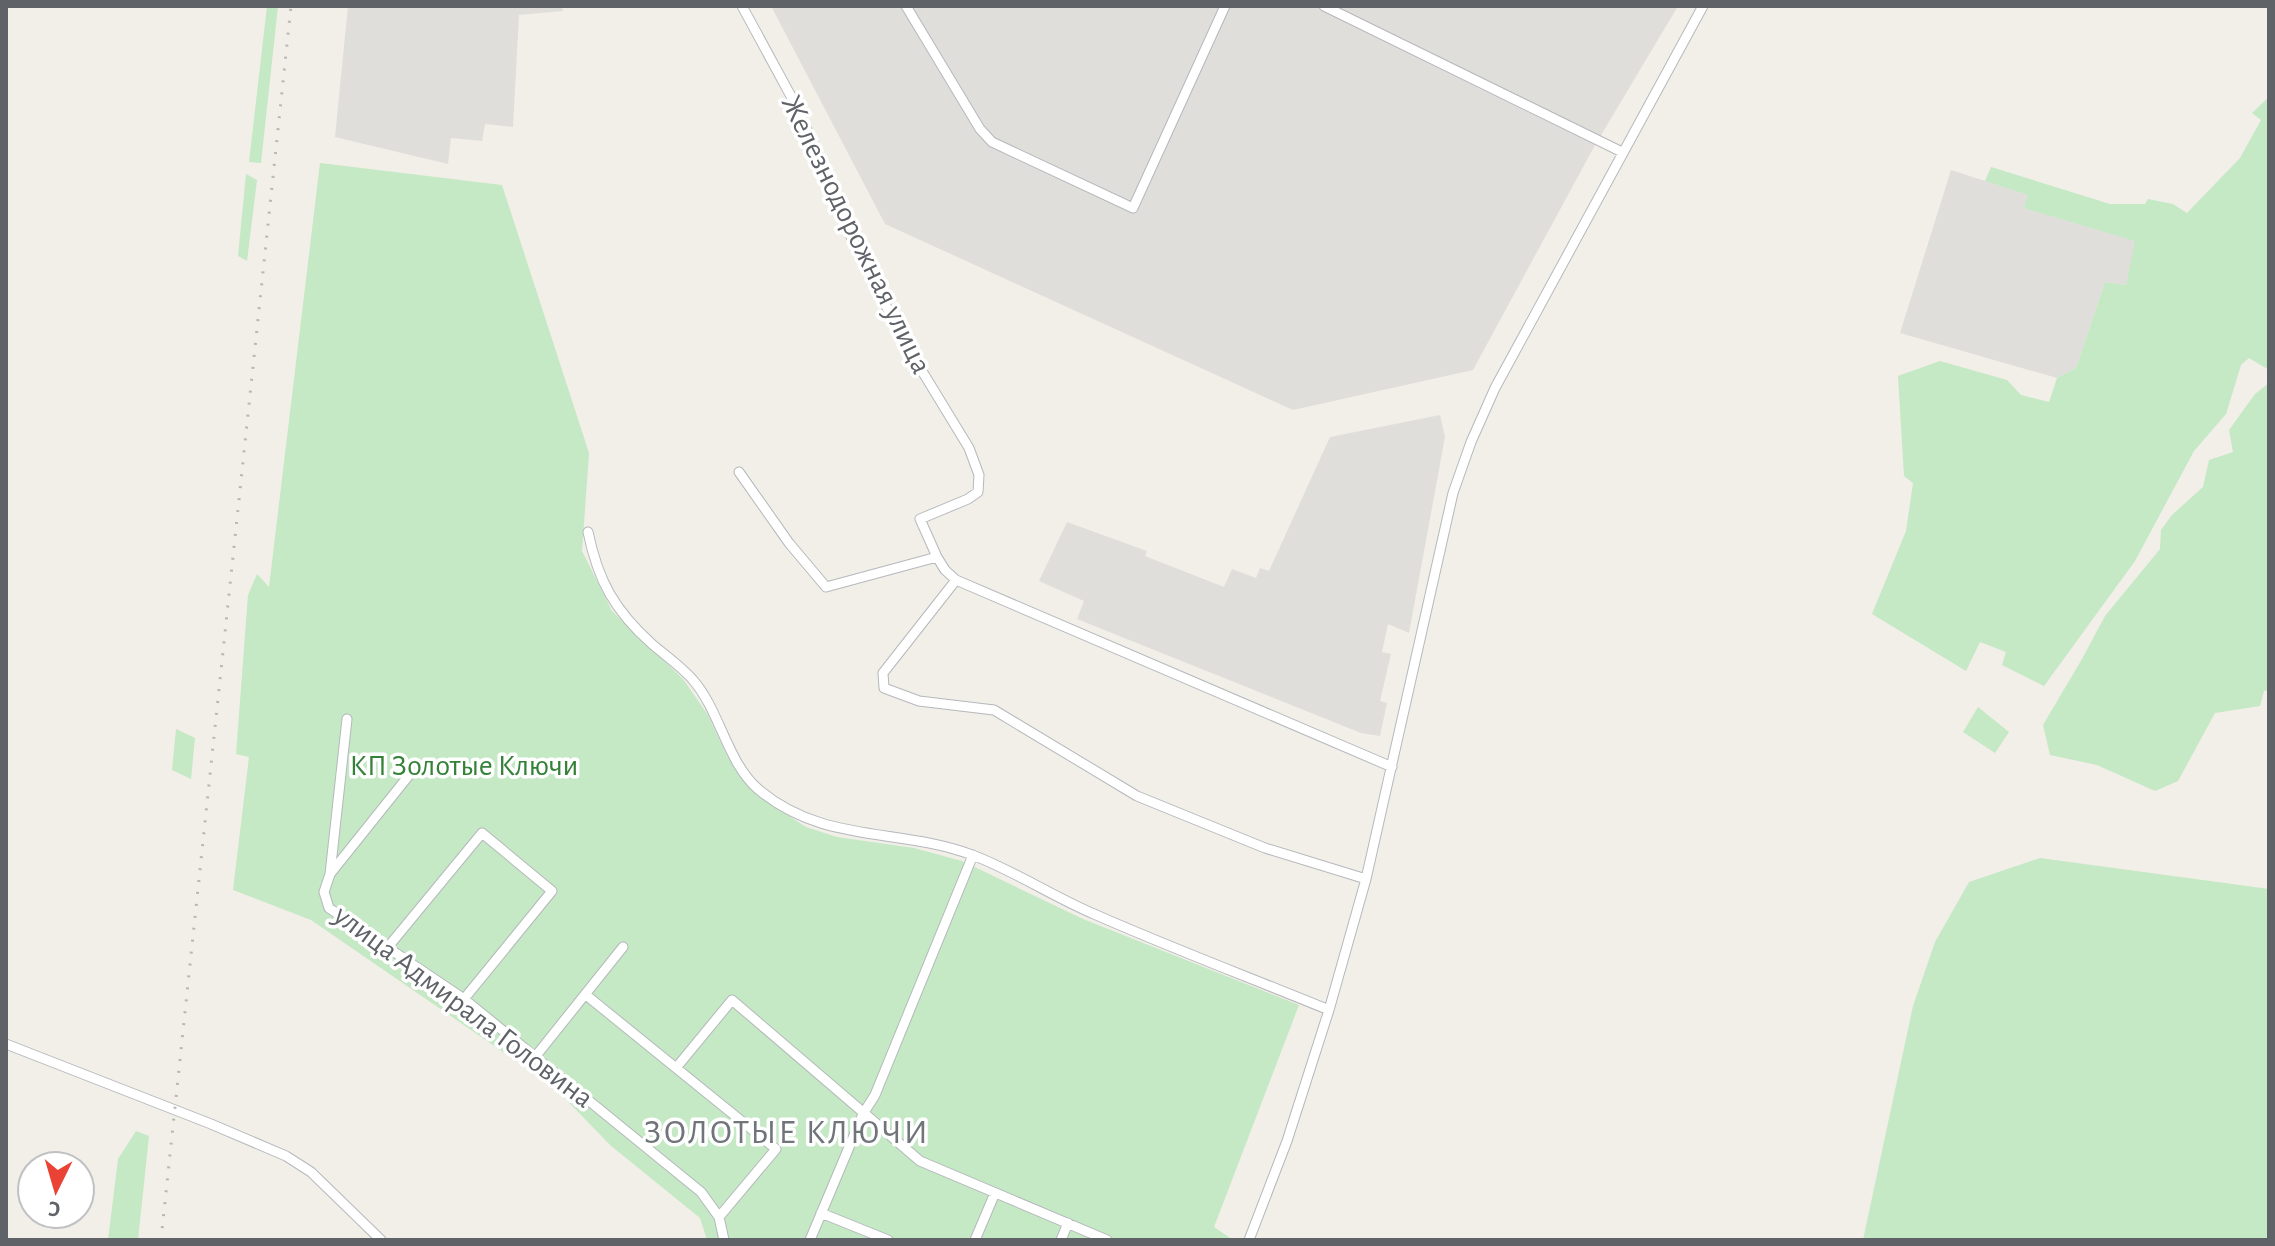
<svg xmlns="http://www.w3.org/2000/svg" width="2275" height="1246" font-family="'Alegreya Sans',sans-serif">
  <rect width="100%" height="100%" fill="#f1efe8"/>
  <path fill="#e0deda" d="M 348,6 L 562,6 L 563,11 L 519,15 L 513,127 L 485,124 L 482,141 L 451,138 L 448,164 L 335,137 Z
    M 771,6 L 1678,6 L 1594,147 L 1473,370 L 1293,410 L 885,224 Z
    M 1951,170 L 2029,195 L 2024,208 L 2136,241 L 2126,285 L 2105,282 L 2076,368 L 2057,378 L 1900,333 Z
    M 1440,415 L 1445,437 L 1409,633 L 1388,624 L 1382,652 L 1391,654 L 1380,701 L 1387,703 L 1380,736 L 1361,733 L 1077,619 L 1084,601 L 1039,581 L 1067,522 L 1147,551 L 1145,556 L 1224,587 L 1232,569 L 1256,578 L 1260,568 L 1269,571 L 1330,437 Z"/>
  <path fill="#c5e8c5" d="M 267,6 L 278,6 L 261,163 L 249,162 Z
    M 2269,97 L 2269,370 L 2249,358 L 2241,365 L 2226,414 L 2194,451 L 2135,561 L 2044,686 L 2002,665 L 2006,652 L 1980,642 L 1966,671 L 1872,614 L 1906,531 L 1913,483 L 1904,476 L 1898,376 L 1940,361 L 2007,380 L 2021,395 L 2049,402 L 2057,378 L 2076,368 L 2105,282 L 2126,285 L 2135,241 L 2024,208 L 2028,195 L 1985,181 L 1991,167 L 2110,204 L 2145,204 L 2148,199 L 2173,204 L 2187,213 L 2240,158 L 2261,120 L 2252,113 Z
    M 320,163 L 502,185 L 589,453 L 582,551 L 612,611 L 683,679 L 708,715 L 727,756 L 758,796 L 806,827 L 837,837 L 914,848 L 962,861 L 1083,919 L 1299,1005 L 1214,1227 L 1233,1240 L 707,1240 L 700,1218 L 610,1145 L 554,1087 L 311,920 L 233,890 L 249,757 L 236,754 L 248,595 L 257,574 L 269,587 Z
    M 246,174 L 257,180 L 247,261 L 238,256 Z
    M 2269,383 L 2269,690 L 2264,691 L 2260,706 L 2215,713 L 2178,781 L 2155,791 L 2097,765 L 2050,755 L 2043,725 L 2082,659 L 2105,616 L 2160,549 L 2161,530 L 2172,515 L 2203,487 L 2209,460 L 2233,452 L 2229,430 L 2255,394 Z
    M 1978,707 L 2009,732 L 1995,753 L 1963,732 Z
    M 176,729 L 195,738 L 191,779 L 172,770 Z
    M 2040,858 L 2269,889 L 2269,1240 L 1863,1240 L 1913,1006 L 1935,942 L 1969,882 Z
    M 136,1131 L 149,1136 L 138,1240 L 108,1240 L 118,1159 Z"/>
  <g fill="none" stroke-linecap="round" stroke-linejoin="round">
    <g stroke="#b5b8bc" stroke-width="11">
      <path id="minor" d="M 742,6 L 793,100 L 826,171 L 841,216 L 874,284 L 919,366 L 969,448 L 979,475 L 978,492 L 968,499 L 920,519 L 937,557 L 945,570 L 956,580 L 1392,767
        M 906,6 L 980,129 L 992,142 L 1133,208 L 1225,6
        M 1324,6 L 1622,152
        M 739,472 L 789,543 L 826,587 L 937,557
        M 588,532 C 598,581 615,611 652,644 C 666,656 682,667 693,680 C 720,711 727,762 758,789 C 824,845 901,827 975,856 C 1016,872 1054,897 1094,914 C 1171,948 1251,978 1329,1010
        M 956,580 L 883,673 L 884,688 L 919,701 L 994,710 L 1137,796 L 1265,848 L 1366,879
        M 347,719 L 330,874 L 324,892 L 329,908 L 464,999 L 701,1192 L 719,1217 L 724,1240
        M 330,874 L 410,774
        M 388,947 L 482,833 L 552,891 L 464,999
        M 586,995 L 776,1149 L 719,1217
        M 6,1044 L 211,1124 L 286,1156 L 311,1172 L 381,1240
        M 535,1057 L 623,947
        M 676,1068 L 732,1000 L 920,1161 L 1107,1240
        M 821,1213 L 888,1240
        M 810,1240 L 863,1114 L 875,1095 L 973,855
        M 975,1240 L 995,1193
        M 1061,1240 L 1068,1223
        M 1249,1240 L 1287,1141 L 1329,1010 L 1366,879 L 1453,493 L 1471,442 L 1495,388 L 1703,6"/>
    </g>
    <use href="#minor" stroke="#fff" stroke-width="9"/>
    <path stroke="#b6b7b8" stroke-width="3" stroke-dasharray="2 10" stroke-linecap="butt" d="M 161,1240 L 291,6"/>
  </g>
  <g text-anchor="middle" stroke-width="7" stroke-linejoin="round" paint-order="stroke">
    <g font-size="30" fill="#5f6368" stroke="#fff">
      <text transform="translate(857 234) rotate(64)" y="10">Железнодорожная улица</text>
      <text transform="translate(464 1006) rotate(37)" y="10">улица Адмирала Головина</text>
    </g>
    <g font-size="30" fill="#348238" stroke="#fff">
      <text x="464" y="775">КП Золотые Ключи</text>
    </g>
    <g font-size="34" letter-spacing="2" fill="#70757a" stroke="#fff">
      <text x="787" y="1143">ЗОЛОТЫЕ КЛЮЧИ</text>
    </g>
  </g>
  <rect width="2275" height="1246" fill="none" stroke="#5f6368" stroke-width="16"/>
  <g transform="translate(56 1190) rotate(185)"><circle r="38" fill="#ffffff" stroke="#bfc1c3" stroke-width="2"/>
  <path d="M0-6L14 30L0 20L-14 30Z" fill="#ea4335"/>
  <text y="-12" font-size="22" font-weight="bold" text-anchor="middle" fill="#5f6368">С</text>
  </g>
</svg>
